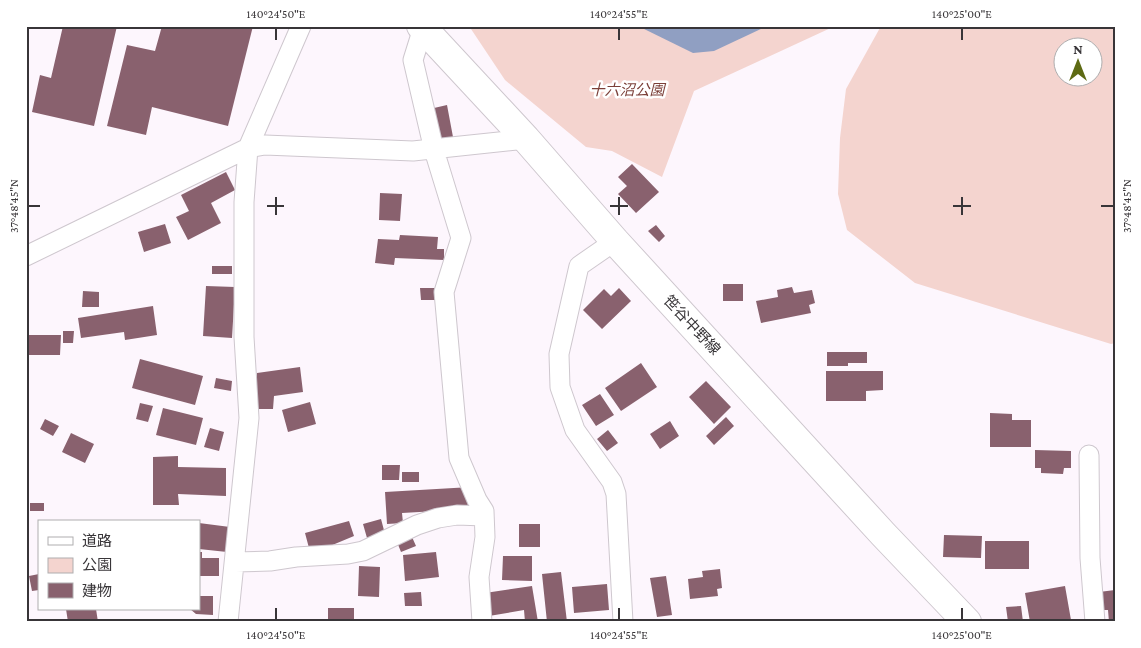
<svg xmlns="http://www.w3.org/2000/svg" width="1141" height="648" font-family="'Crimson Pro','Noto Sans JP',serif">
  <rect width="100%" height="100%" fill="#fdf6fd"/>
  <path fill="#f4d4cf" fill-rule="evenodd" d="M 469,26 L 835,26 L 694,91 L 662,177 L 612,151 L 586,147 L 505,80 Z
    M 881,26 L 1115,26 L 1115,343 L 1111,344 L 915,283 L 847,230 L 838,194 L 840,138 L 846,89 ZM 1064,48 L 1094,48 L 1094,78 L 1064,78 Z"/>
  <path fill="#909fc2" d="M 638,26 L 767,26 L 714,51 L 693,53 Z"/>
  <path fill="#89616e" d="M 63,26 L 117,26 L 94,126 L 32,112 L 40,75 L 51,78 Z
    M 162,26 L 253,26 L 228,126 L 152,107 L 146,135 L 107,126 L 127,45 L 155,51 Z
    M 447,105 L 453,137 L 440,140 L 434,108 Z
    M 632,164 L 659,192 L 636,213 L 618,194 L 627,186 L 618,177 Z
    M 226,172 L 235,190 L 211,203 L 221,223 L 188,240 L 176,217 L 189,211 L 181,195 Z
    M 380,193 L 402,194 L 400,221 L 379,220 Z
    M 165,224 L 171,243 L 144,252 L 138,232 Z
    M 656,225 L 665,236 L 659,242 L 648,231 Z
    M 400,235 L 438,237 L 437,249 L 444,249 L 444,260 L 395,258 L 394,265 L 375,263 L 378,239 L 399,240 Z
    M 212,266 L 232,266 L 232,274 L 212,274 Z
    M 723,284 L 743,284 L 743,301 L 723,301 Z
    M 206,286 L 235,287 L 232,338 L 203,336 Z
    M 792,287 L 794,293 L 812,290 L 815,303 L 809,305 L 811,313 L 761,323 L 756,301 L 778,297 L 777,290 Z
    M 420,288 L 436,288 L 436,300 L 421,300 Z
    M 619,288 L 631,301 L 602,329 L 583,310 L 604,289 L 611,296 Z
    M 83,291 L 99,292 L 99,307 L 82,307 Z
    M 153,306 L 157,335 L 125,340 L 124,332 L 81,338 L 78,318 Z
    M 63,331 L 74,331 L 73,343 L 63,343 Z
    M 27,335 L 61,335 L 60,355 L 26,355 Z
    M 867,352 L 867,363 L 848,363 L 848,366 L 827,366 L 827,352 Z
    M 140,359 L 203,376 L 195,405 L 132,388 Z
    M 641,363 L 657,387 L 621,411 L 605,388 Z
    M 300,367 L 303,392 L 274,396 L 273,409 L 256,409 L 257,373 Z
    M 826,371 L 883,371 L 883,390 L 866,391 L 866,401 L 826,401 Z
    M 216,378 L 232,381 L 231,391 L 214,388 Z
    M 706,381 L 731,407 L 714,424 L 689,397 Z
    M 600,394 L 614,415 L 596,426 L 582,405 Z
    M 310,402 L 316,424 L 288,432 L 282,410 Z
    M 140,403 L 153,406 L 148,422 L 136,419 Z
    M 163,408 L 203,418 L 196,445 L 156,435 Z
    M 990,413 L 1012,414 L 1012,420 L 1031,420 L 1031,447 L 990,447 Z
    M 726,417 L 734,426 L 714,445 L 706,436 Z
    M 45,419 L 59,426 L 53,436 L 40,429 Z
    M 670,421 L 679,436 L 660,449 L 650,434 Z
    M 210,428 L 224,432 L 219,451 L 204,447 Z
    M 608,430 L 618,443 L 607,451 L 597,439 Z
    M 71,433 L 94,444 L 85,463 L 62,452 Z
    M 1035,450 L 1071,451 L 1071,468 L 1064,468 L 1063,474 L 1041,473 L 1041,468 L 1035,468 Z
    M 178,456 L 178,467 L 226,468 L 226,496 L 178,494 L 179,505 L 153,505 L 153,457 Z
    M 382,465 L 400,465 L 399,480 L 382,480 Z
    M 402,472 L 419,472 L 419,482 L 402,482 Z
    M 471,487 L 472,509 L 402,513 L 403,523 L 387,524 L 385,492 Z
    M 30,503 L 44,503 L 44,511 L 30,511 Z
    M 381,519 L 385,534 L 367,538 L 363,524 Z
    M 349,521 L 354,536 L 330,546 L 309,548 L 305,533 Z
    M 199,523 L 230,527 L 227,552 L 199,549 Z
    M 519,524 L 540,524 L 540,547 L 519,547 Z
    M 944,535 L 982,536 L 981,558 L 943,557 Z
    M 412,537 L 416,546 L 401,552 L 397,542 Z
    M 985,541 L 1029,541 L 1029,569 L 985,569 Z
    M 199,552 L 202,552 L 202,558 L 219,558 L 219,576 L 199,576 Z
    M 436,552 L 439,577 L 405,581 L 403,555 Z
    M 503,556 L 532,556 L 532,581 L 502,580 Z
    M 359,566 L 380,567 L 379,597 L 358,596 Z
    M 720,569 L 722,588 L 717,589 L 718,596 L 690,599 L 688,579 L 703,577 L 702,571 Z
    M 561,572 L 567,622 L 547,622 L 542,574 Z
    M 39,574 L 39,590 L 32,591 L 29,576 Z
    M 666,576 L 672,615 L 657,617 L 650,578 Z
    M 607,584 L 609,610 L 574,613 L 572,587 Z
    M 532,586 L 538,622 L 525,622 L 524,610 L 489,616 L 485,593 Z
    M 1065,586 L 1071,620 L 1030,622 L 1025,593 Z
    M 1115,590 L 1115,622 L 1109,622 L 1108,610 L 1101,610 L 1099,592 Z
    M 421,592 L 422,606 L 405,606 L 404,593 Z
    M 199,596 L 213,596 L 213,615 L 196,614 L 190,609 L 199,609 Z
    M 1021,606 L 1023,622 L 1008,622 L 1006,607 Z
    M 328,608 L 354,608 L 354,622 L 328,622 Z
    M 66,609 L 96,609 L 98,622 L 68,622 Z"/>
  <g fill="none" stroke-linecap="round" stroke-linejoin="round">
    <g stroke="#cec7ce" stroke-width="21">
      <path id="street" d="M 423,28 L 413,60 L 434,150 L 461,238 L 444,292 L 459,458 L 477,500 L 484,511 L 485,537 L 479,577 L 482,622
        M 615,241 L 579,266 L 559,354 L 560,387 L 575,430 L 612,482 L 616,494 L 623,622
        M 26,256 L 248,148 L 265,145 L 413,151 L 526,139
        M 1089,455 L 1090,558 L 1095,622
        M 235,562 L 270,561 L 296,557 L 348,554 L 363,551 L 417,525 L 438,518 L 457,515 L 484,516
        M 228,622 L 249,418 L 244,337 L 244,202 L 248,148 L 301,26"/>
    </g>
    <g stroke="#cec7ce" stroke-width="30">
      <path id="secondary" d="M 421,26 L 526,139 L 615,241 L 883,534 L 967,622"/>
    </g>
    <use href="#street" stroke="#fff" stroke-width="19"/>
    <use href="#secondary" stroke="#fff" stroke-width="28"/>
  </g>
  <path fill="none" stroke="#383538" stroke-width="2" d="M 276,28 L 276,40M 619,28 L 619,40M 962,28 L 962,40M 276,197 L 276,215M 619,197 L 619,215M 962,197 L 962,215M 28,206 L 40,206M 267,206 L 284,206M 610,206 L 628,206M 953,206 L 971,206M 1101,206 L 1114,206M 276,608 L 276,620M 619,608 L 619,620M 962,608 L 962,620"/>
  <g text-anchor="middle" stroke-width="5" stroke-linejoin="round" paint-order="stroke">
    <g font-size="15" font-style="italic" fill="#7b3f38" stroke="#fff">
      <text x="627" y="95">十六沼公園</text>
    </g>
    <g font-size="15" fill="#383538" stroke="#fff">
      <text transform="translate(692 325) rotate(47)" y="5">笹谷中野線</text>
    </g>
  </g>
  <rect width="1141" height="648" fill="none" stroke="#ffffff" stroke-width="55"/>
  <rect x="38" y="520" width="162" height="90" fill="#ffffff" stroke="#afaeaf"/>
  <rect x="48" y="537" width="25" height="8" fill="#ffffff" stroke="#afaeaf"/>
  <text x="82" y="546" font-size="15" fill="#383538">道路</text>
  <rect x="48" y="558" width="25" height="15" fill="#f4d4cf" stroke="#afaeaf"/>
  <text x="82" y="570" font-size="15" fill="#383538">公園</text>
  <rect x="48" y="583" width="25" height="15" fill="#89616e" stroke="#afaeaf"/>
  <text x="82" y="596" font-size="15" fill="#383538">建物</text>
  <g transform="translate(1078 62)"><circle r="24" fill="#ffffff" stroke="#afaeaf"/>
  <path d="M0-4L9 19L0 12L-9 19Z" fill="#5d6a13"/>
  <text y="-8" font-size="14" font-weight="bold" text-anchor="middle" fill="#383538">N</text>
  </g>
  <rect x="28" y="28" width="1086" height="592" fill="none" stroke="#383538" stroke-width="2"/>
  <g font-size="12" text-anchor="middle" fill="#383538">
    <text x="276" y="18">140°24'50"E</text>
    <text x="619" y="18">140°24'55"E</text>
    <text x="962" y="18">140°25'00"E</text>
    <text transform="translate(14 206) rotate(-90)" y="4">37°48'45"N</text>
    <text transform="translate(1127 206) rotate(-90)" y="4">37°48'45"N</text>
    <text x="276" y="639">140°24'50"E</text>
    <text x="619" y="639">140°24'55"E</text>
    <text x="962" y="639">140°25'00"E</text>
  </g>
</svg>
